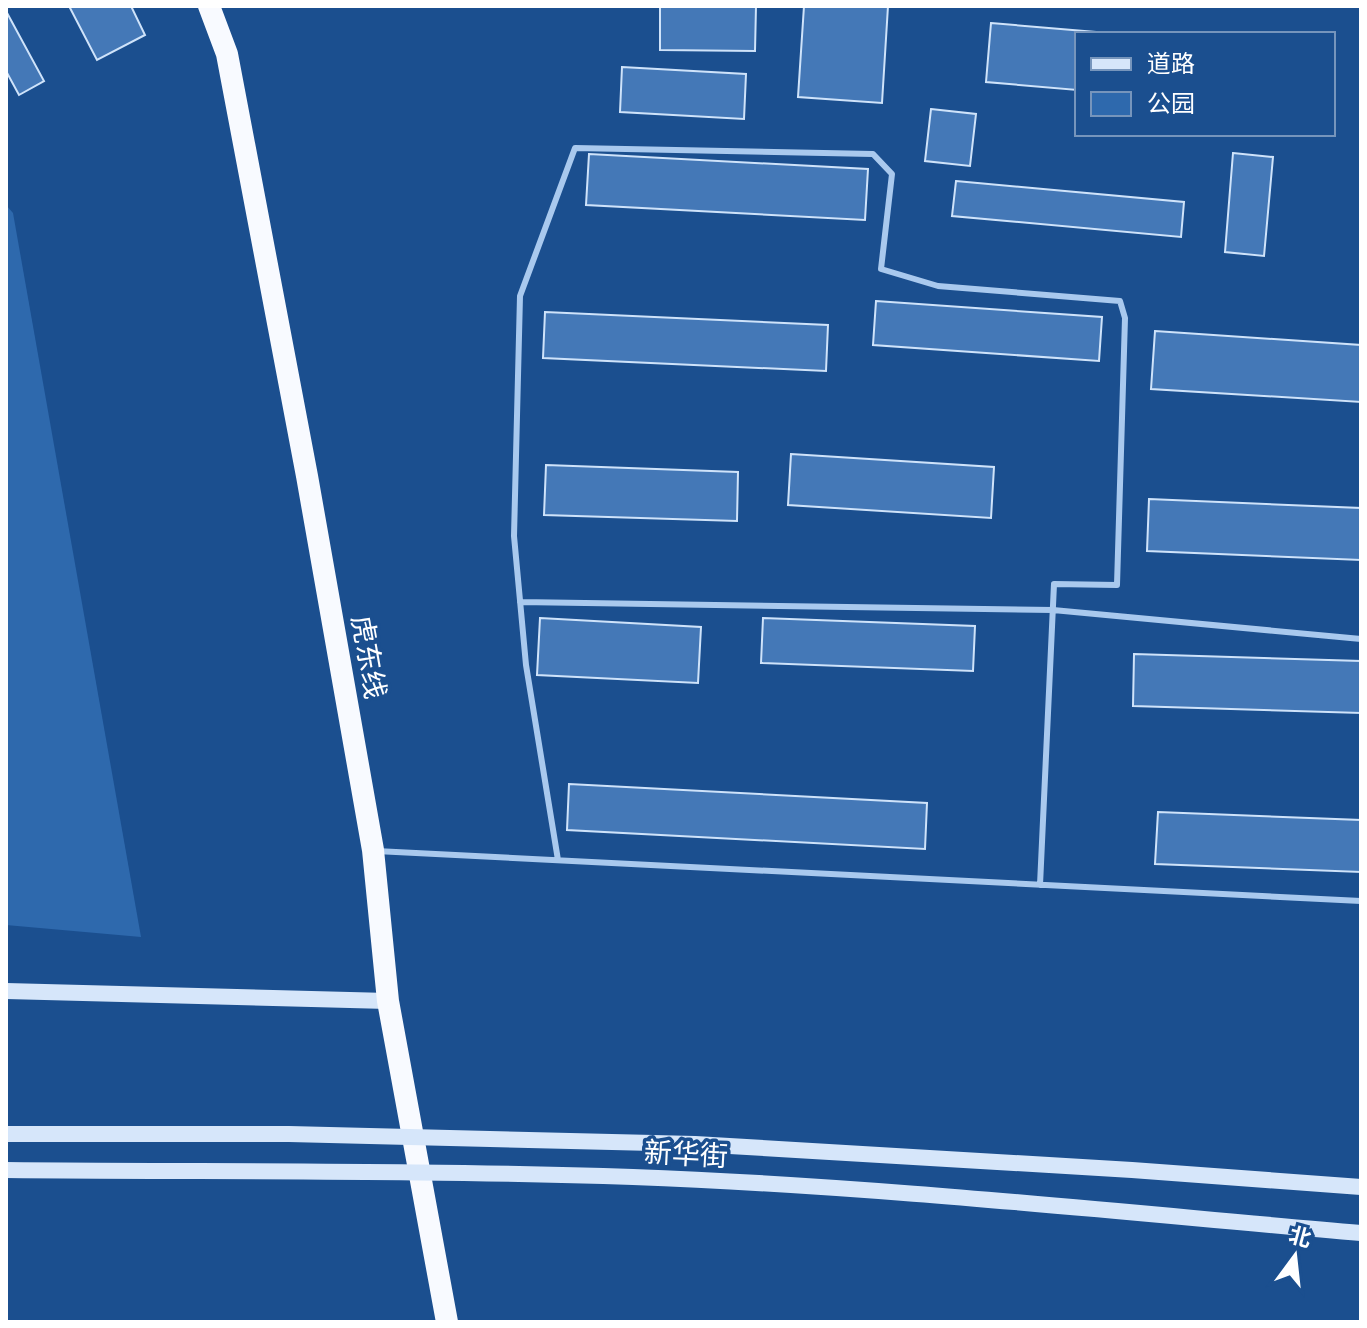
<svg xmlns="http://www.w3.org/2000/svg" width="1367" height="1328" font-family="Arial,'Noto Sans SC',sans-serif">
  <rect width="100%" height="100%" fill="#1b4f8f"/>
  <path fill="#2e69ad" d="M 6,205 L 13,213 L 141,937 L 6,925 Z"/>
  <path fill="#4478b7" stroke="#cfe3fa" stroke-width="2" d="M 69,6 L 131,6 L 145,35 L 97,60 Z
    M 660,6 L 756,6 L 755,51 L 660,50 Z
    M 804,6 L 888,6 L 882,103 L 798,97 Z
    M 6,11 L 44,81 L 19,95 L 6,71 Z
    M 991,23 L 1120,34 L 1077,34 L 1077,90 L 986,82 Z
    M 622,67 L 746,74 L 744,119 L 620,112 Z
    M 931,109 L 976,114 L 970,166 L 925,161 Z
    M 1233,153 L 1273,157 L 1264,256 L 1225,252 Z
    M 589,154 L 868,169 L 865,220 L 586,205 Z
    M 956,181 L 1184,202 L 1181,237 L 952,216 Z
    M 876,301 L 1102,317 L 1099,361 L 873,345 Z
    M 545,312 L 828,325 L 826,371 L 543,358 Z
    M 1155,331 L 1361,345 L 1361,402 L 1151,389 Z
    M 791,454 L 994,467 L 991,518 L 788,505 Z
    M 546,465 L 738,472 L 737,521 L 544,515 Z
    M 1149,499 L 1361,508 L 1361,560 L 1147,551 Z
    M 540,618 L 701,627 L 698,683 L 537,675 Z
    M 763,618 L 975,626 L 973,671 L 761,663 Z
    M 1134,654 L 1361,661 L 1361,713 L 1133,706 Z
    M 569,784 L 927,803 L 925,849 L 567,830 Z
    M 1158,812 L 1361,820 L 1361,872 L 1155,864 Z"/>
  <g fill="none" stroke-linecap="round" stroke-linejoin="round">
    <path stroke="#a9c9ee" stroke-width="6" d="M 520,602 L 1053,610 L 1361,639
      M 376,851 L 1361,901
      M 558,860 L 526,665 L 514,536 L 520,296 L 575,148 L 873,154 L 892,174 L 881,269 L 938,286 L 1120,301 L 1125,318 L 1117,585 L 1054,584 L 1040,885"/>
    <path stroke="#d6e6fa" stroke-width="16" d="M 6,991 L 388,1001"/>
    <path stroke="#f8faff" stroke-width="22" d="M 209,6 L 227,54 L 307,476 L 373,850 L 388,1001 L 447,1322"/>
    <path stroke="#d6e6fa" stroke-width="16" d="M 6,1134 L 289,1134 L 695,1144 L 1132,1170 L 1361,1187
      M 6,1170 C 215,1172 424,1170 633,1177 C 877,1186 1118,1212 1361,1233"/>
  </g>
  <g text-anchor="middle" stroke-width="7" stroke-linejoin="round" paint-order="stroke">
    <g font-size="28" fill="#fff" stroke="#1b4f8f">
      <text transform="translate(369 657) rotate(80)" y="10">虎东线</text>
      <text transform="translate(686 1154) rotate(3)" y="10">新华街</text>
    </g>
  </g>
  <rect width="1367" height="1328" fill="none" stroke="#ffffff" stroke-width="16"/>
  <rect x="1075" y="32" width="260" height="104" fill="#1b4f8f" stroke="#7695bc" stroke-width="2"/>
  <rect x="1091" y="58" width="40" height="12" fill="#d6e6fa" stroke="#7695bc" stroke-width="2"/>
  <text x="1147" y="72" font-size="24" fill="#ffffff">道路</text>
  <rect x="1091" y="92" width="40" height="24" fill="#2e69ad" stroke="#7695bc" stroke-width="2"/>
  <text x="1147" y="112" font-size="24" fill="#ffffff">公园</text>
  <g transform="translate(1295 1256) rotate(15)" stroke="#1b4f8f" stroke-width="6" paint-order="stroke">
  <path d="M0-6L14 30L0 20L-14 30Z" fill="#ffffff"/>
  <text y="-12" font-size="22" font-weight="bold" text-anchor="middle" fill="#ffffff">北</text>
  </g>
</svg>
